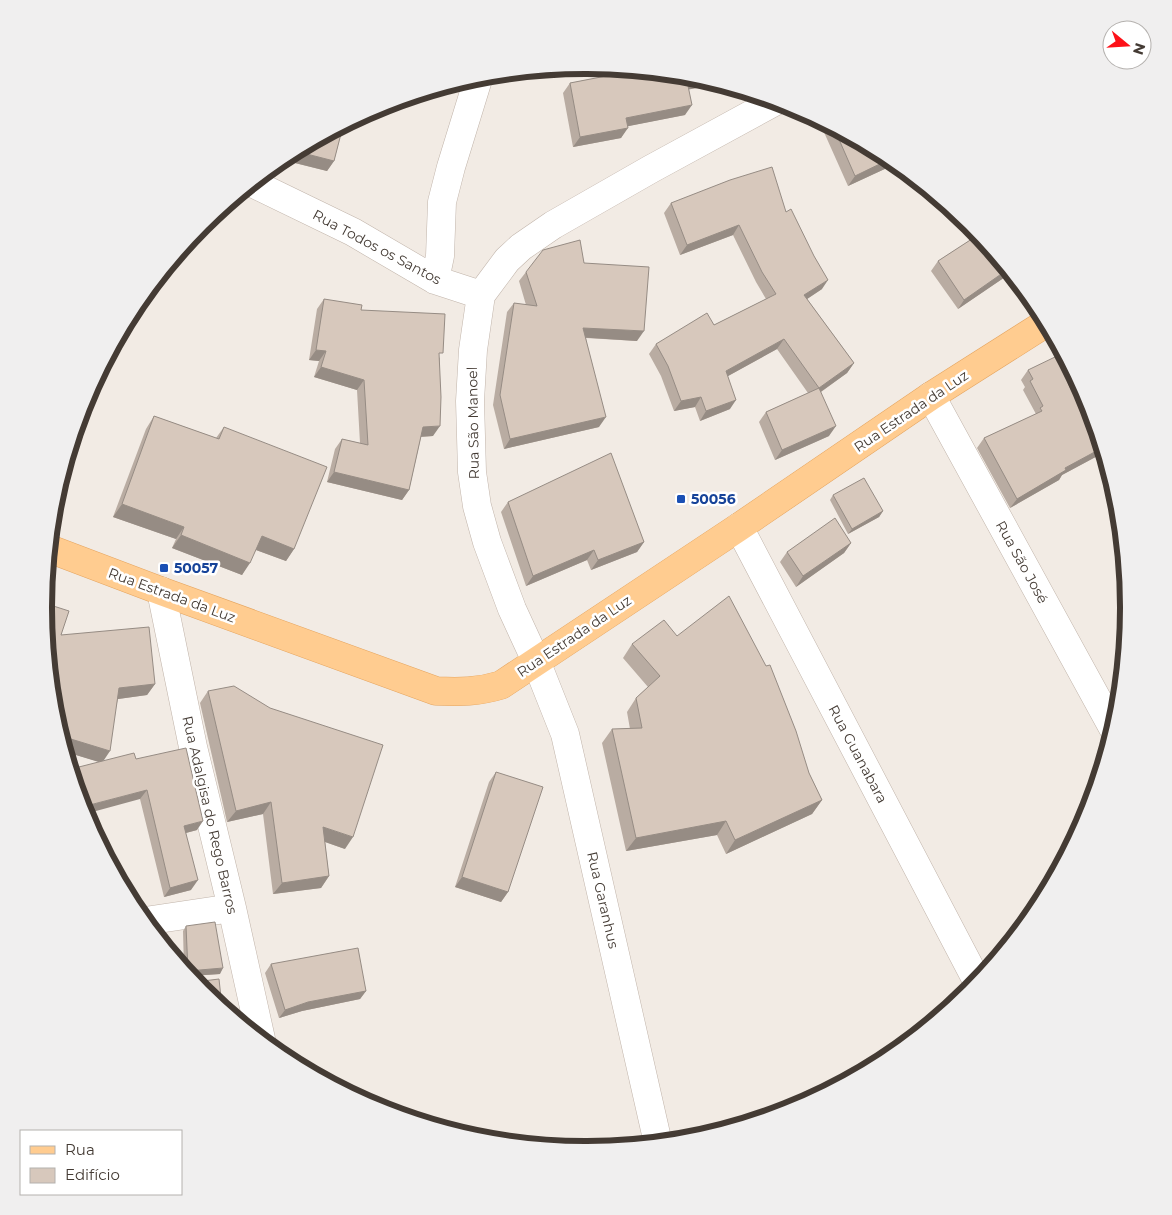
<svg xmlns="http://www.w3.org/2000/svg" width="1172" height="1215" font-family="Montserrat,sans-serif">
  <rect width="100%" height="100%" fill="#f2ebe4"/>
  <g fill="none" stroke-linecap="round" stroke-linejoin="round">
    <g stroke="#c1b4aa" stroke-width="29">
      <path id="minor" d="M 252,183 L 353,232 L 435,280 L 481,295 L 507,260 L 521,247 L 553,225 L 651,169 L 776,101
        M 435,280 L 440,256 L 442,202 L 451,167 L 479,76
        M 481,295 L 473,350 L 470,401 L 472,472 L 477,506 L 487,542 L 512,609 L 536,661 L 565,734 L 658,1143
        M 931,396 L 1113,728
        M 739,527 L 977,981
        M 161,591 L 193,747 L 232,908 L 261,1039
        M 145,921 L 232,908"/>
    </g>
    <g stroke="#e5a560" stroke-width="29">
      <path id="major" d="M 50,549 L 161,591 L 436,691 C 460,692 478,692 501,685 L 739,527 L 931,396 L 1046,323"/>
    </g>
    <use href="#minor" stroke="#fff" stroke-width="28"/>
    <use href="#major" stroke="#ffcc90" stroke-width="28"/>
  </g>
  <path fill="#b9aca2" d="M 628,69 L 692,76 L 720,84 L 689,89 L 685,115 L 628,126 L 621,138 L 573,147 L 563,93 L 570,83 L 629,72 Z
    M 827,124 L 887,157 L 893,161 L 889,167 L 848,186 L 823,130 Z
    M 343,126 L 334,161 L 327,171 L 287,161 L 289,155 Z
    M 671,203 L 786,212 L 822,289 L 807,299 L 854,363 L 847,373 L 821,392 L 829,436 L 775,460 L 759,422 L 766,412 L 808,393 L 777,349 L 728,376 L 730,409 L 700,421 L 695,407 L 674,411 L 661,376 L 649,354 L 656,344 L 714,325 L 766,299 L 756,282 L 733,235 L 680,255 L 664,213 Z
    M 978,235 L 1020,285 L 1016,288 L 1008,275 L 958,309 L 931,271 L 938,261 Z
    M 584,263 L 637,341 L 586,338 L 599,427 L 504,449 L 493,405 L 507,312 L 514,303 L 526,305 L 519,281 L 526,272 Z
    M 324,299 L 361,310 L 440,358 L 433,436 L 421,437 L 409,490 L 402,500 L 327,482 L 335,449 L 342,439 L 360,443 L 357,390 L 314,377 L 319,361 L 309,360 L 317,309 Z
    M 1028,370 L 1072,391 L 1087,400 L 1103,453 L 1062,475 L 1059,480 L 1010,508 L 977,448 L 984,438 L 1036,414 L 1023,390 L 1025,387 L 1021,380 Z
    M 154,416 L 216,438 L 224,427 L 294,549 L 286,561 L 256,550 L 242,575 L 172,548 L 176,539 L 113,517 L 146,429 Z
    M 833,495 L 883,511 L 879,517 L 848,534 L 830,500 Z
    M 508,502 L 644,542 L 637,552 L 591,570 L 587,560 L 526,586 L 501,512 Z
    M 851,543 L 844,553 L 796,587 L 780,562 L 787,552 Z
    M 61,635 L 155,684 L 147,695 L 118,699 L 103,761 L 136,759 L 197,830 L 186,833 L 191,890 L 164,897 L 140,799 L 100,762 L 66,752 Z
    M 677,636 L 809,773 L 822,800 L 812,814 L 726,854 L 717,835 L 626,851 L 602,743 L 612,729 L 630,729 L 627,712 L 636,698 L 648,687 L 623,658 L 632,644 Z
    M 208,691 L 345,849 L 325,842 L 329,876 L 321,888 L 273,894 L 263,814 L 227,822 L 200,703 Z
    M 496,772 L 508,892 L 501,902 L 455,887 L 489,782 Z
    M 186,926 L 220,974 L 190,976 L 184,969 L 183,931 Z
    M 271,964 L 366,991 L 360,999 L 302,1011 L 279,1018 L 265,973 Z"/>
  <path fill="#968c84" d="M 701,79 L 720,84 L 680,91 L 687,81 Z
    M 692,105 L 685,115 L 619,128 L 626,118 Z
    M 628,128 L 621,138 L 573,147 L 580,137 Z
    M 295,151 L 334,161 L 327,171 L 287,161 L 293,152 Z
    M 890,159 L 893,161 L 889,167 L 848,186 L 855,176 Z
    M 739,225 L 733,235 L 680,255 L 687,245 Z
    M 1007,270 L 1009,273 L 1008,275 L 958,309 L 964,300 Z
    M 828,280 L 822,289 L 798,305 L 804,295 Z
    M 583,328 L 644,331 L 637,341 L 576,337 Z
    M 784,339 L 777,349 L 719,381 L 726,371 Z
    M 316,350 L 326,351 L 319,361 L 309,360 Z
    M 854,363 L 847,373 L 812,398 L 819,388 Z
    M 321,367 L 364,380 L 357,390 L 314,377 Z
    M 701,397 L 695,407 L 674,411 L 681,401 Z
    M 736,400 L 730,409 L 700,421 L 706,411 Z
    M 606,417 L 599,427 L 504,449 L 510,439 Z
    M 440,426 L 433,436 L 416,437 L 423,427 Z
    M 836,426 L 829,436 L 775,460 L 782,450 Z
    M 1102,448 L 1103,453 L 1062,475 L 1059,480 L 1010,508 L 1017,499 L 1065,468 Z
    M 334,472 L 409,490 L 402,500 L 327,482 Z
    M 122,504 L 184,527 L 176,539 L 113,517 Z
    M 883,511 L 879,517 L 848,534 L 852,529 Z
    M 181,535 L 250,563 L 242,575 L 172,548 Z
    M 262,536 L 294,549 L 286,561 L 253,549 Z
    M 644,542 L 637,552 L 591,570 L 598,560 Z
    M 851,543 L 844,553 L 796,587 L 803,576 Z
    M 594,550 L 587,560 L 526,586 L 533,576 Z
    M 155,684 L 147,695 L 111,700 L 119,688 Z
    M 61,736 L 110,751 L 102,763 L 66,752 Z
    M 147,790 L 140,799 L 85,814 L 82,807 Z
    M 822,800 L 812,814 L 726,854 L 735,840 Z
    M 271,802 L 263,814 L 227,822 L 236,811 Z
    M 203,821 L 197,830 L 178,835 L 184,826 Z
    M 726,821 L 717,835 L 626,851 L 636,838 Z
    M 323,827 L 353,837 L 345,849 L 314,838 Z
    M 329,876 L 321,888 L 273,894 L 282,883 Z
    M 462,877 L 508,892 L 501,902 L 455,887 Z
    M 198,880 L 191,890 L 164,897 L 170,888 Z
    M 223,968 L 220,974 L 190,976 L 187,972 L 188,971 Z
    M 366,991 L 360,999 L 302,1011 L 279,1018 L 285,1010 L 308,1002 Z"/>
  <path fill="#d7c8bc" stroke="#968c84" d="M 637,70 L 692,76 L 701,79 L 687,81 L 692,105 L 626,118 L 628,128 L 580,137 L 570,83 Z
    M 343,126 L 334,161 L 295,151 Z
    M 834,128 L 887,157 L 890,159 L 855,176 Z
    M 772,167 L 786,212 L 791,209 L 814,256 L 828,280 L 804,295 L 854,363 L 819,388 L 784,339 L 726,371 L 736,400 L 706,411 L 701,397 L 681,401 L 668,366 L 656,344 L 707,313 L 714,325 L 776,294 L 762,272 L 739,225 L 687,245 L 671,203 L 730,180 Z
    M 978,235 L 1007,270 L 964,300 L 938,261 Z
    M 580,240 L 584,263 L 649,267 L 644,331 L 583,328 L 606,417 L 510,439 L 500,395 L 514,303 L 537,306 L 526,272 L 543,250 Z
    M 324,299 L 362,305 L 361,310 L 445,314 L 443,353 L 439,353 L 441,397 L 440,426 L 423,427 L 409,490 L 334,472 L 342,439 L 368,445 L 364,380 L 321,367 L 326,351 L 316,350 Z
    M 1055,357 L 1072,391 L 1080,387 L 1087,400 L 1102,448 L 1065,468 L 1066,470 L 1017,499 L 984,438 L 1042,411 L 1040,408 L 1043,406 L 1030,381 L 1033,379 L 1028,370 Z
    M 819,388 L 836,426 L 782,450 L 766,412 Z
    M 154,416 L 219,439 L 224,427 L 327,467 L 294,549 L 262,536 L 250,563 L 181,535 L 184,527 L 122,504 Z
    M 72,444 L 56,498 L 55,498 Z
    M 611,453 L 644,542 L 598,560 L 594,550 L 533,576 L 508,502 Z
    M 864,478 L 883,511 L 852,529 L 833,495 Z
    M 835,518 L 851,543 L 803,576 L 787,552 Z
    M 729,596 L 766,666 L 770,665 L 796,731 L 809,773 L 822,800 L 735,840 L 726,821 L 636,838 L 612,729 L 642,728 L 636,698 L 660,676 L 632,644 L 664,620 L 677,636 Z
    M 44,603 L 69,611 L 61,635 L 149,627 L 155,684 L 119,688 L 110,751 L 61,736 L 54,713 L 44,607 Z
    M 234,686 L 270,708 L 383,745 L 353,837 L 323,827 L 329,876 L 282,883 L 271,802 L 236,811 L 208,691 Z
    M 186,748 L 203,821 L 184,826 L 198,880 L 170,888 L 147,790 L 82,807 L 71,769 L 134,753 L 136,759 Z
    M 496,772 L 543,787 L 508,892 L 462,877 Z
    M 215,922 L 223,968 L 188,971 L 186,926 Z
    M 358,948 L 366,991 L 308,1002 L 285,1010 L 271,964 Z
    M 219,979 L 222,1007 L 202,991 L 195,982 Z"/>
  <g fill="#1a4fb4" stroke="#fff" stroke-width="2">
    <rect x="676" y="494" width="10" height="10" rx="2.5"/>
    <rect x="159" y="563" width="10" height="10" rx="2.5"/>
  </g>
  <g text-anchor="middle" stroke-width="5" stroke-linejoin="round" paint-order="stroke">
    <g font-size="14" fill="#443b34" stroke="#fff">
      <text transform="translate(377 247) rotate(28)" y="5">Rua Todos os Santos</text>
      <text transform="translate(911 411) rotate(-34)" y="5">Rua Estrada da Luz</text>
      <text transform="translate(473 423) rotate(-91)" y="5">Rua São Manoel</text>
      <text transform="translate(1022 562) rotate(61)" y="5">Rua São José</text>
      <text transform="translate(172 595) rotate(20)" y="5">Rua Estrada da Luz</text>
      <text transform="translate(574 636) rotate(-34)" y="5">Rua Estrada da Luz</text>
      <text transform="translate(858 754) rotate(62)" y="5">Rua Guanabara</text>
      <text transform="translate(210 815) rotate(77)" y="5">Rua Adalgisa do Rego Barros</text>
      <text transform="translate(603 900) rotate(77)" y="5">Rua Garanhus</text>
    </g>
    <g font-size="14" font-weight="bold" fill="#164399" stroke="#fff" text-anchor="start">
      <text x="691" y="504">50056</text>
      <text x="174" y="573">50057</text>
    </g>
  </g>
  <path d="M0 0H1172V1215H0ZM585 74H587A533 533 0 0 1 1120 607V608A533 533 0 0 1 587 1141H585A533 533 0 0 1 52 608V607A533 533 0 0 1 585 74Z" fill="#f0efef" fill-rule="evenodd"/>
  <path fill="none" stroke="#443b34" stroke-width="6" d="M585 74H587A533 533 0 0 1 1120 607V608A533 533 0 0 1 587 1141H585A533 533 0 0 1 52 608V607A533 533 0 0 1 585 74Z"/>
  <rect x="20" y="1130" width="162" height="65" fill="#ffffff" stroke="#b4b1ae"/>
  <rect x="30" y="1146" width="25" height="8" fill="#ffcc90" stroke="#b4b1ae"/>
  <text x="65" y="1155" font-size="15" fill="#443b34">Rua</text>
  <rect x="30" y="1168" width="25" height="15" fill="#d7c8bc" stroke="#b4b1ae"/>
  <text x="65" y="1180" font-size="15" fill="#443b34">Edifício</text>
  <g transform="translate(1127 45) rotate(108)"><circle r="24" fill="#ffffff" stroke="#b4b1ae"/>
  <path d="M0-4L9 19L0 12L-9 19Z" fill="#fd1118"/>
  <text y="-8" font-size="14" font-weight="bold" text-anchor="middle" fill="#443b34">N</text>
  </g>
</svg>
